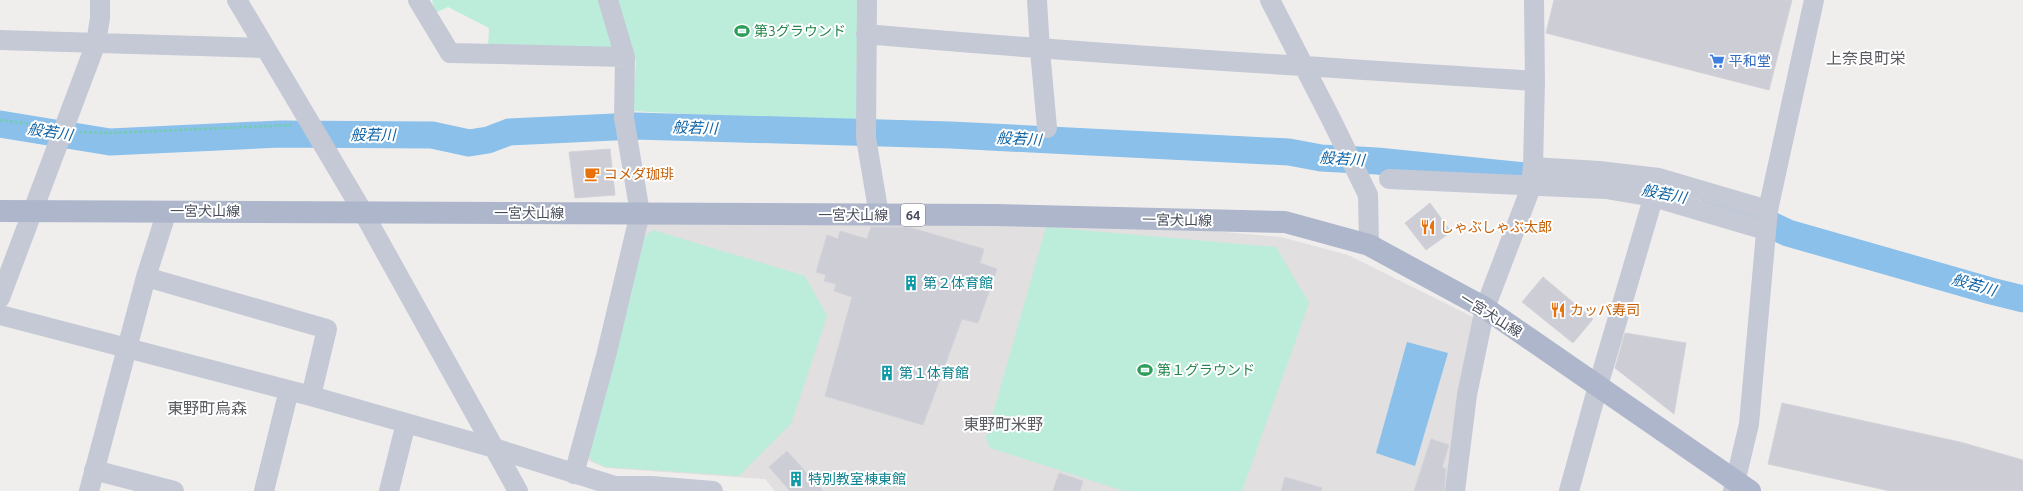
<svg xmlns="http://www.w3.org/2000/svg" width="2023" height="491" font-family="Ubuntu,'Noto Sans JP',sans-serif">
  <rect width="100%" height="100%" fill="#f0eeed"/>
  <path fill="#e1dfdf" d="M 648,219 L 1190,229 L 1281,237 L 1348,255 L 1475,318 L 1453,491 L 775,491 L 765,479 L 606,468 L 589,461 L 587,455 Z"/>
  <path fill="#bceddb" d="M 432,0 L 600,0 L 614,50 L 488,47 L 489,28 L 448,7 L 435,13 Z
    M 616,0 L 858,0 L 857,123 L 632,111 L 636,62 Z
    M 1046,227 L 1276,247 L 1309,303 L 1242,491 L 1124,491 L 990,448 L 986,438 Z
    M 653,230 L 805,276 L 827,316 L 791,424 L 739,476 L 606,467 L 592,461 L 589,455 L 640,241 Z"/>
  <path fill="#8ac0ea" d="M 1407,342 L 1448,353 L 1415,466 L 1376,453 Z"/>
  <g fill="none" stroke-linecap="round" stroke-linejoin="round">
    <path stroke="#8ac0ea" stroke-width="27" d="M 0,124 L 110,142 L 280,134 L 432,135 L 469,143 L 488,140 L 509,132 L 635,126 L 951,135 L 1289,152 L 1321,158 L 1377,161 L 1544,178
      M 1715,205 L 1750,215 L 1788,233 L 1991,291 L 2023,299"/>
  </g>
  <path fill="#cdced5" stroke="#d2d2d9" d="M 1554,0 L 1792,0 L 1769,90 L 1546,33 Z
    M 610,149 L 615,195 L 575,198 L 569,152 Z
    M 1430,203 L 1451,232 L 1426,250 L 1405,223 Z
    M 871,227 L 908,227 L 984,249 L 980,263 L 997,269 L 978,323 L 962,319 L 923,425 L 825,396 L 852,297 L 834,291 L 836,284 L 824,281 L 826,275 L 816,272 L 827,235 L 838,239 L 840,231 L 867,239 Z
    M 1543,277 L 1593,319 L 1573,343 L 1522,302 Z
    M 1625,333 L 1686,343 L 1674,414 L 1615,368 Z
    M 1782,403 L 1960,442 L 2023,460 L 2023,491 L 1890,491 L 1768,464 Z
    M 1431,439 L 1449,445 L 1442,467 L 1446,469 L 1444,491 L 1414,491 Z
    M 787,451 L 823,491 L 790,491 L 769,467 Z
    M 1059,473 L 1083,481 L 1080,491 L 1053,491 Z
    M 1285,477 L 1322,488 L 1321,491 L 1281,491 Z"/>
  <g fill="none" stroke-linecap="round" stroke-linejoin="round">
    <path stroke="#75cbb4" stroke-width="2.5" stroke-dasharray="3 2" stroke-linecap="butt" d="M 0,120 L 47,126
      M 79,132 L 110,133 L 292,125"/>
    <path stroke="#c4c9d5" stroke-width="20" d="M 237,0 L 363,212 L 518,491
      M 418,0 L 450,53 L 625,57
      M 867,0 L 866,138 L 879,215
      M 1037,0 L 1040,50 L 1047,128
      M 1270,0 L 1331,119 L 1368,195 L 1369,245
      M 866,34 C 1089,54 1312,66 1535,81
      M 0,40 L 265,48
      M 1533,167 L 1599,171 L 1659,178 L 1768,210
      M 1389,179 L 1606,189 L 1653,197 L 1765,230
      M 146,277 L 327,329 L 311,396
      M 0,298 L 96,43 L 100,18 L 100,0
      M 0,315 L 311,396 L 494,448 L 615,486 L 651,486 L 713,491
      M 94,470 L 174,491
      M 574,474 L 606,356 L 640,213 L 624,118 L 625,57 L 608,0
      M 89,491 L 146,277 L 167,211
      M 264,491 L 289,390
      M 389,491 L 406,423
      M 1455,491 L 1467,395 L 1485,308 L 1530,190 L 1533,167 L 1535,81 L 1534,0
      M 1569,491 L 1598,386 L 1659,178
      M 1733,491 L 1749,424 L 1768,210 L 1814,0"/>
    <path stroke="#aeb6cc" stroke-width="22" d="M 0,211 L 994,215 L 1285,222 L 1369,245 L 1485,308 L 1750,491"/>
  </g>
  <defs>
    <g id="stadium-bare" transform="scale(1.2)"><path d="M0-5a6.5 5 0 1 0 0 10a6.5 5 0 1 0 0-10ZM-3.5-1.8h7v3.6h-7Z" fill="#2e9e5b" stroke="#fff" stroke-width="2.5" paint-order="stroke"/></g>
    <g id="supermarket-bare" transform="scale(1.2)"><path d="M-6-5.5h2.5l.6 2H6L4.5 2H-2.5L-4.4-4H-6ZM-1.5 3.2a1.3 1.3 0 1 0 .1 0ZM3 3.2a1.3 1.3 0 1 0 .1 0Z" fill="#3f7fe0" stroke="#fff" stroke-width="2.5" paint-order="stroke"/></g>
    <g id="cafe-bare" transform="scale(1.2)"><path d="M-5.5-4.5H6V0H3Q3 3.5 0 3.5H-2.5Q-5.5 3.5-5.5 0ZM3-3.2v2h1.7v-2ZM-6 4.5H4V6H-6Z" fill="#e8710a" stroke="#fff" stroke-width="2.5" paint-order="stroke"/></g>
    <g id="restaurant-bare" transform="scale(1.2)"><path d="M-5-6h1v4h1v-4h1v4h1v-4h1v5L-1.5 .5V6h-2V.5L-5-1ZM5-6V6H3V1.5H1.5Q1.5-4 5-6Z" fill="#e8710a" stroke="#fff" stroke-width="2.5" paint-order="stroke"/></g>
    <g id="building-bare" transform="scale(1.2)"><path d="M-4-6H4V6H1V3H-1V6H-4ZM-2.5-4.3h1.7v1.8h-1.7ZM.8-4.3h1.7v1.8H.8ZM-2.5-1h1.7V.8h-1.7ZM.8-1h1.7V.8H.8Z" fill="#0f9aa8" stroke="#fff" stroke-width="2.5" paint-order="stroke"/></g>
  </defs>
  <g fill-rule="evenodd">
    <use href="#stadium-bare" x="742" y="31"/>
    <use href="#supermarket-bare" x="1717" y="61"/>
    <use href="#cafe-bare" x="592" y="174"/>
    <use href="#restaurant-bare" x="1428" y="227"/>
    <use href="#building-bare" x="911" y="283"/>
    <use href="#restaurant-bare" x="1558" y="310"/>
    <use href="#stadium-bare" x="1145" y="370"/>
    <use href="#building-bare" x="887" y="373"/>
    <use href="#building-bare" x="796" y="479"/>
  </g>
  <g text-anchor="middle" stroke-width="4" stroke-linejoin="round" paint-order="stroke">
    <rect fill="#fff" stroke="#7e828c" stroke-width="1" x="901" y="204" width="24" height="22" rx="3"/>
    <g font-size="13" font-weight="bold" fill="#464c5a">
      <text x="913" y="220">64</text>
    </g>
    <g font-size="14" fill="#27864d" stroke="#fff" text-anchor="start">
      <text x="754" y="36">第3グラウンド</text>
      <text x="1157" y="375">第１グラウンド</text>
    </g>
    <g font-size="14" fill="#366cbe" stroke="#fff" text-anchor="start">
      <text x="1729" y="66">平和堂</text>
    </g>
    <g font-size="14" fill="#c56008" stroke="#fff" text-anchor="start">
      <text x="604" y="179">コメダ珈琲</text>
      <text x="1440" y="232">しゃぶしゃぶ太郎</text>
      <text x="1570" y="315">カッパ寿司</text>
    </g>
    <g font-size="14" fill="#464c5a" stroke="#fff">
      <text x="205" y="216">一宮犬山線</text>
      <text x="529" y="218">一宮犬山線</text>
      <text x="853" y="220">一宮犬山線</text>
      <text transform="translate(1177 220) rotate(1)" y="5">一宮犬山線</text>
      <text transform="translate(1491 315) rotate(32)" y="5">一宮犬山線</text>
    </g>
    <g font-size="14" fill="#0d838f" stroke="#fff" text-anchor="start">
      <text x="923" y="288">第２体育館</text>
      <text x="899" y="378">第１体育館</text>
      <text x="808" y="484">特別教室棟東館</text>
    </g>
    <g font-size="15" font-style="italic" fill="#0f63a5" stroke="#fff">
      <text transform="translate(695 128) rotate(2)" y="5">般若川</text>
      <text transform="translate(50 132) rotate(9)" y="5">般若川</text>
      <text x="373" y="140">般若川</text>
      <text transform="translate(1019 139) rotate(3)" y="5">般若川</text>
      <text transform="translate(1342 159) rotate(4)" y="5">般若川</text>
      <text transform="translate(1664 194) rotate(11)" y="5">般若川</text>
      <text transform="translate(1974 285) rotate(16)" y="5">般若川</text>
    </g>
    <g font-size="16" fill="#5a5c62" stroke="#fff">
      <text x="1866" y="64">上奈良町栄</text>
      <text x="207" y="414">東野町烏森</text>
      <text x="1003" y="430">東野町米野</text>
    </g>
  </g>
</svg>
